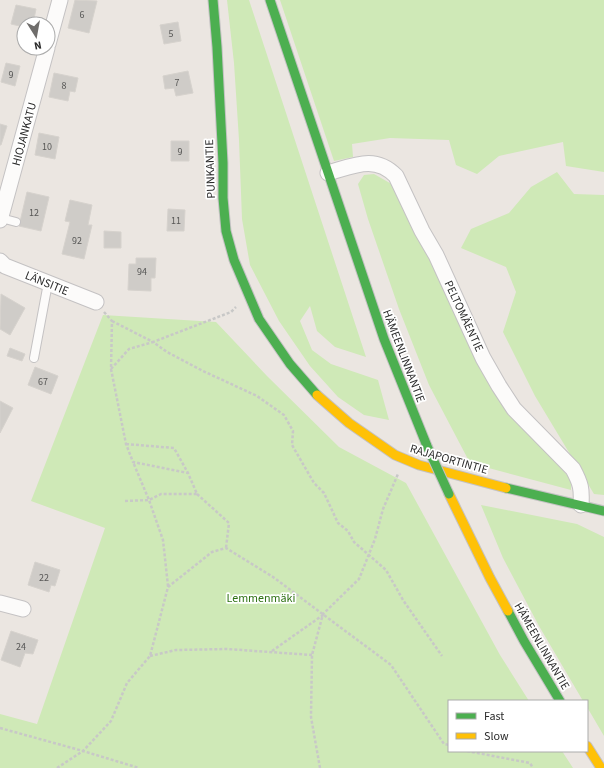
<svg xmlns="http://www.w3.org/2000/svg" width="604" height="768" font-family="'Source Sans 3',sans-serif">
  <rect width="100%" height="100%" fill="#ebe6e1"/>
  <path fill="#cfe9b7" d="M 227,0 L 249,0 L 366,357 L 335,347 L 317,331 L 310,306 L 300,321 L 312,350 L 331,364 L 378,380 L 389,420 L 364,415 L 338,397 L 310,366 L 279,321 L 250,265 L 242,219 L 239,140 L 234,63 Z
    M 280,0 L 604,0 L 604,172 L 566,166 L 563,142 L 499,156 L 477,174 L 456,165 L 449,140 L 390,138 L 352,144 L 353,157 L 334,161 Z
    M 557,172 L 574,194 L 604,195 L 604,495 L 594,494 L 535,396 L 503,332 L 516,292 L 506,267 L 461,248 L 471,229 L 509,213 L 531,187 Z
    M 374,174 L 395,186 L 479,365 L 571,480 L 571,490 L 470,463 L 429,385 L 399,309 L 368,219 L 358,184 L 364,175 Z
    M 103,315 L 216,322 L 267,376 L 339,447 L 406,483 L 500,655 L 529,701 L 449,701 L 449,751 L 562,751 L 573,768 L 0,768 L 0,714 L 37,724 L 105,528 L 31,501 Z
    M 481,505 L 577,524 L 604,537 L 604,736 L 587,707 L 587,701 L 583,701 L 539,626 L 503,558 Z"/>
  <path fill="#cfccc8" stroke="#d6d2cd" d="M 75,0 L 97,1 L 89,33 L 68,28 Z
    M 16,5 L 36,9 L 33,24 L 24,24 L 24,27 L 11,24 Z
    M 178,22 L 181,41 L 164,44 L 160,25 Z
    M 6,63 L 20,66 L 15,86 L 1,82 Z
    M 188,71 L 193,93 L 176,96 L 174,88 L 165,89 L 163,76 Z
    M 54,73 L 78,78 L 75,92 L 70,91 L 68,101 L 49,97 Z
    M 0,124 L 7,126 L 1,145 L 0,145 Z
    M 39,133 L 59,137 L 55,159 L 35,155 Z
    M 171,141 L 189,141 L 189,161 L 171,161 Z
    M 27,192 L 49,197 L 41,231 L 19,226 Z
    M 70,200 L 92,205 L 88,225 L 92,225 L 84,259 L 62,254 L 70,222 L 65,221 Z
    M 168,209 L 185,210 L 184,231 L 167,231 Z
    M 104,231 L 121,232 L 121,248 L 104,248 Z
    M 136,258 L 156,258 L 155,278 L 151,278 L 151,291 L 128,290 L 129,264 L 136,264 Z
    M 1,294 L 25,308 L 10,335 L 0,329 Z
    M 10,348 L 25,354 L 22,361 L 7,356 Z
    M 35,367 L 58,376 L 51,394 L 28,385 Z
    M 0,401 L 13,408 L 0,433 Z
    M 35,562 L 60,570 L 55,586 L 51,585 L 49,592 L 28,585 Z
    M 11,631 L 38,640 L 33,654 L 25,653 L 20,667 L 1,660 Z"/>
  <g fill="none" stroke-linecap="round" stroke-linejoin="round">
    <g stroke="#c4c2c3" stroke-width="10">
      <path id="lane" d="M 1,218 L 16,222
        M 34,358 L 48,283"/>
    </g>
    <g stroke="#c4c2c3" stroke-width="17">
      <path id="street" d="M 48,44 L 60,0
        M 328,173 C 353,166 375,154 396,176 L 422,231 L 436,255 L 483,358 L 499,386 L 514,409 L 573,469 C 581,484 582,489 581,505
        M 0,220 L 47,48
        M 0,261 L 5,266 L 96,302
        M 0,603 L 23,609"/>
    </g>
    <g stroke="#c4c2c3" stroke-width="11">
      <path id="fast" d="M 213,0 L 217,47 L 223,163 L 223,198 L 226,231 L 234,260 L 259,319 L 290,364 L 317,395
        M 270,0 L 384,339 L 427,446
        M 506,488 L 604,511
        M 508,611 L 524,641 L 560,701"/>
    </g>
    <g stroke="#c4c2c3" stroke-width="11">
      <path id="slow" d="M 317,395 L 349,423 L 395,455 L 419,465 L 506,488
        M 449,494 L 490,578 L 508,611
        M 587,746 L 601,768"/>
    </g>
    <path stroke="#c8c8c7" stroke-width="2.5" stroke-dasharray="3 2" stroke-linecap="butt" d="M 104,312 L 112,321 L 111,369 L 126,444 L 133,462 L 188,473
      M 112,321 L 153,342 L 231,312 L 236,307
      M 111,369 L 129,349 L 153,342 L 167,352 L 203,371 L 257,396 L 284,415 L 293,431 L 292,445 L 314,483 L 324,493 L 338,523 L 348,531 L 354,542 L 386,570 L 403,600 L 442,656
      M 126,444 L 174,448 L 188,473 L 197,494 L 161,494 L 149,500 L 163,540 L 168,586
      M 197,494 L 229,523 L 226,548
      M 125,501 L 149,500 L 133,462
      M 272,651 L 323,615
      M 150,656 L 176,650 L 227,649 L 312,655
      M 0,728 L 83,751 L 139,768
      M 467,751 L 530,763 L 533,768
      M 57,768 L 83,751 L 111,721 L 127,683 L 150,656 L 168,587 L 212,552 L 226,548 L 273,577 L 391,665 L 444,744 L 449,745
      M 320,768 L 311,717 L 312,655 L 323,614 L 359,579 L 375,539 L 383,509 L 398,474"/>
    <use href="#lane" stroke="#fcfbfa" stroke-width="8"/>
    <use href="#street" stroke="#fcfbfa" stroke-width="15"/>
    <use href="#fast" stroke="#4caf50" stroke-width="9"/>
    <use href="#slow" stroke="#ffc107" stroke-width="9"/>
    <g stroke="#c4c2c3" stroke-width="11" stroke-linecap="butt">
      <path id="fast-bridge" d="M 427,446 L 449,494"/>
    </g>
    <use href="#fast-bridge" stroke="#4caf50" stroke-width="9"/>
  </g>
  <g text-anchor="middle" stroke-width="3.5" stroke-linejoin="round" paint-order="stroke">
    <g font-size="10" fill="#565655">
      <text x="82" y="18">6</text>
      <text x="171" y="37">5</text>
      <text x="11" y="78">9</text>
      <text x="177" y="86">7</text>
      <text x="64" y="89">8</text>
      <text x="47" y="150">10</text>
      <text x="180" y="155">9</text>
      <text x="34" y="216">12</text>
      <text x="176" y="224">11</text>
      <text x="77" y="244">92</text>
      <text x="142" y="275">94</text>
      <text x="43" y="385">67</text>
      <text x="44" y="581">22</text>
      <text x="21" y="650">24</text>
    </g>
    <g font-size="12" fill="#2c2c2c" stroke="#fff">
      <text transform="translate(24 134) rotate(-75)" y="4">HIOJANKATU</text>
      <text transform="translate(210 169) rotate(-92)" y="4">PUNKANTIE</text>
      <text transform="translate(47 283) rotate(22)" y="4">LÄNSITIE</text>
      <text transform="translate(464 316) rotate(65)" y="4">PELTOMÄENTIE</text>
      <text transform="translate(404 356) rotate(69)" y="4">HÄMEENLINNANTIE</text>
      <text transform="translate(449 459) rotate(16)" y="4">RAJAPORTINTIE</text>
      <text transform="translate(542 646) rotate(60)" y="4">HÄMEENLINNANTIE</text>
    </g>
    <g font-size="12" fill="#2e7113" stroke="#fff">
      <text x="261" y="602">Lemmenmäki</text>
    </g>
  </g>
  <rect x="448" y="700" width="140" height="52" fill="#ffffff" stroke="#ababab"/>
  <rect x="456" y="713" width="20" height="6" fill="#4caf50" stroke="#ababab"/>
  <text x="484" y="720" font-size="12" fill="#2c2c2c">Fast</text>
  <rect x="456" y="733" width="20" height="6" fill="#ffc107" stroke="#ababab"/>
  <text x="484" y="740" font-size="12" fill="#2c2c2c">Slow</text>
  <g transform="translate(36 36) rotate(169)"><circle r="19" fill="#ffffff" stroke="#ababab"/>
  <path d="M0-3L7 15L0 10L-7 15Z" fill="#6f6d6b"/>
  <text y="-6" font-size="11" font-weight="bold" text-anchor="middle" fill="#2c2c2c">N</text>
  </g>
</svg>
